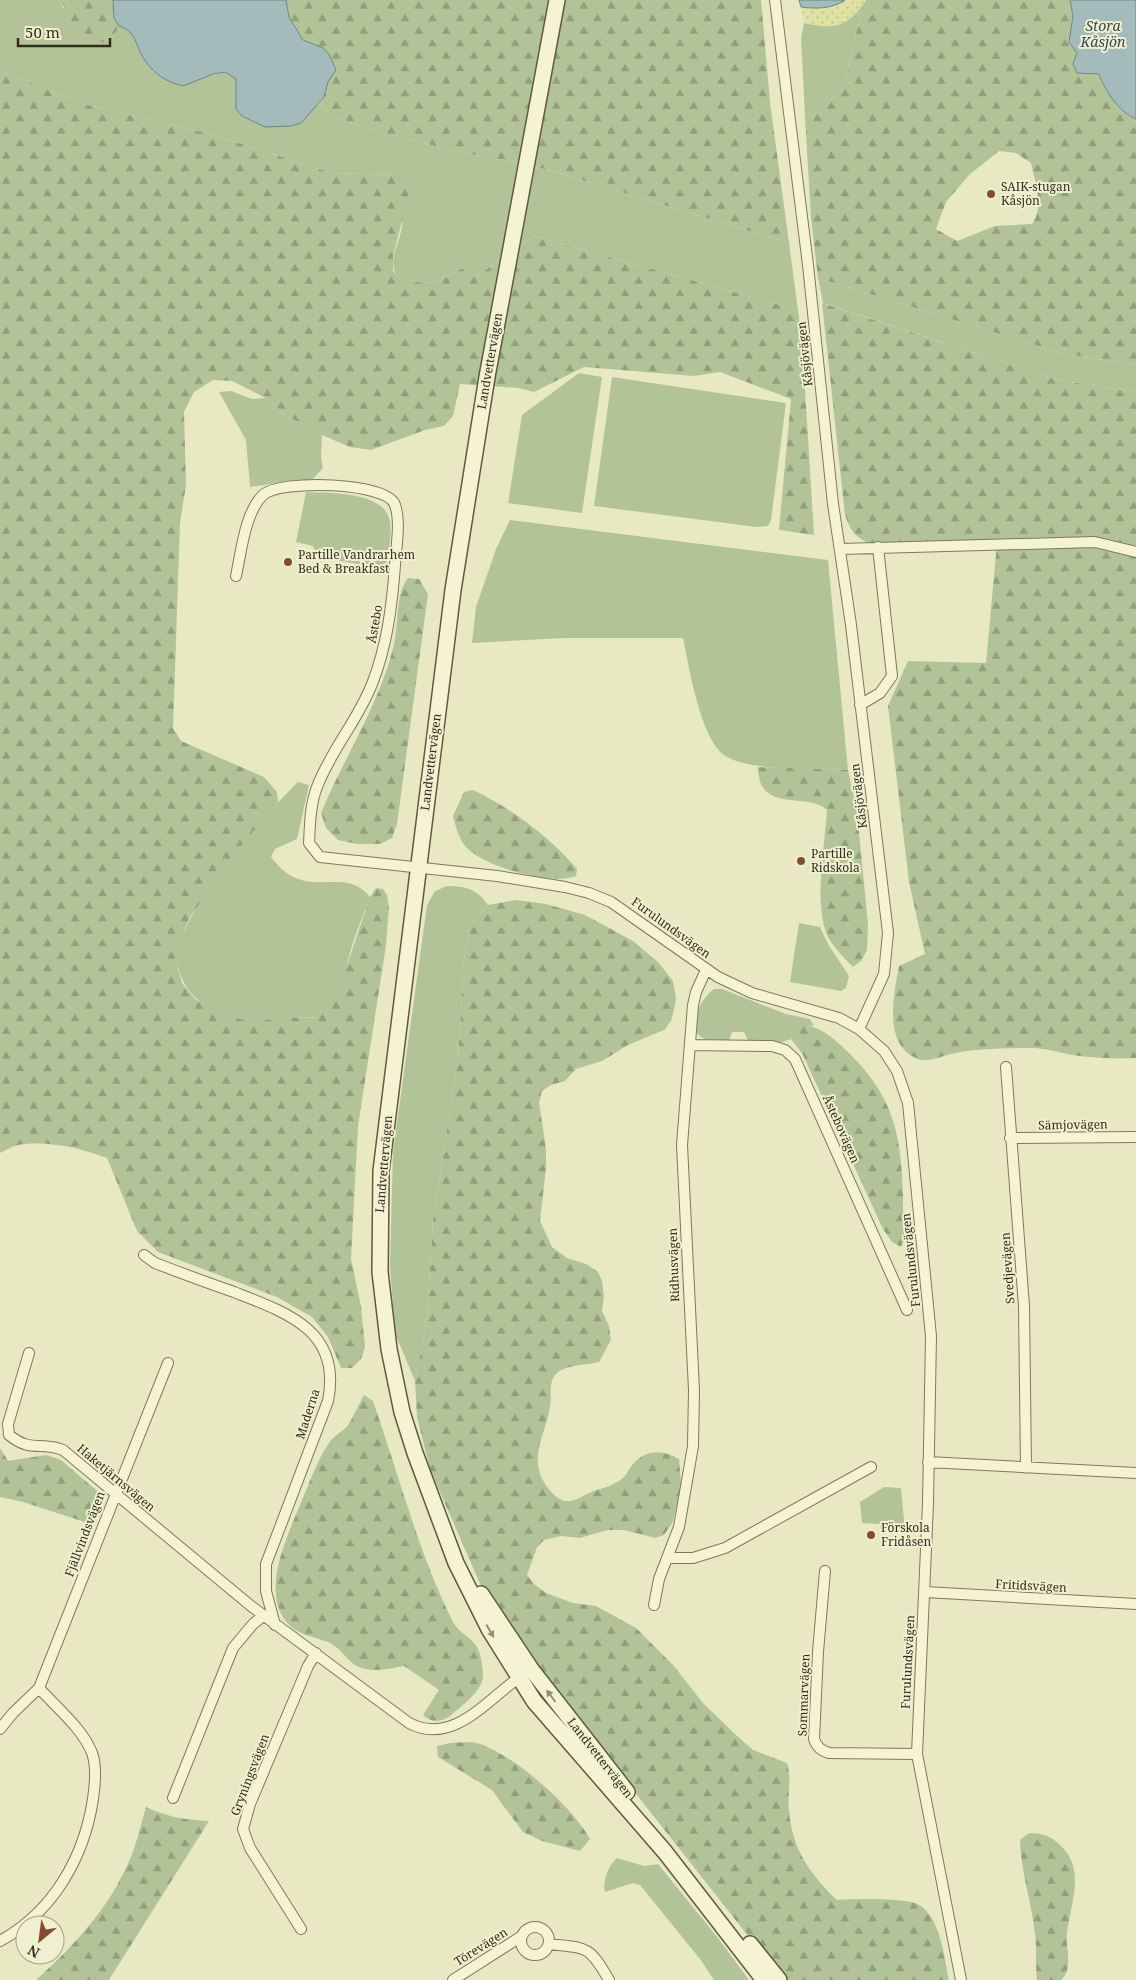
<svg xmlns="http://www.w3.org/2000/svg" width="1136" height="1980" font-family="'Noto Serif',serif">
  <defs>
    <pattern id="forest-firs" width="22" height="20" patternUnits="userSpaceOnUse" patternTransform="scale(1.25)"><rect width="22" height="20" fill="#b2c497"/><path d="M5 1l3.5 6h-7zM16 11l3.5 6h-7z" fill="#91a07b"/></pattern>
    <pattern id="sand-dots" width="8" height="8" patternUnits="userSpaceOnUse" patternTransform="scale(1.25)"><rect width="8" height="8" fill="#dfe1a2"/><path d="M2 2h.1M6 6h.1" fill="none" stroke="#c0c18b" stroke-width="1.8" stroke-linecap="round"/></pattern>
  </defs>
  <rect width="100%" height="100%" fill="#e8e8c2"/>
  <path fill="#b2c497" d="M 0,0 L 60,0 L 63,8 L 111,41 L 119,26 C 135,31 138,43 144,58 L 204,77 L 225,72 L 236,79 L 236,109 C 254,129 277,123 301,123 L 312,109 L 319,104 L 329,114 L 356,125 L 446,149 L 549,170 L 789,243 L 798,310 L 534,236 L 477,276 L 466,266 C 438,282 430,287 398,278 C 386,260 400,244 402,226 C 404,210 400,191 399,175 L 332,173 L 211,134 L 84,104 L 0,70 Z
    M 862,6 L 845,83 L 822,113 L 805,117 L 801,38 L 804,23 C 837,29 838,29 862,6 Z
    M 818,278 L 1064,354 L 1136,365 L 1136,392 L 1058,380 L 823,303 Z
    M 579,373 L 602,377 L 582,513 L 508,503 L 522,415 Z
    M 612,377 L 786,403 L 771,520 L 768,526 L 757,527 L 594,506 Z
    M 231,391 L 252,399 L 266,398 L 285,415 L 322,435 L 321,457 L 323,468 L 311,481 L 283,482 L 250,487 L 246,440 L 219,392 Z
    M 306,492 C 329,493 386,491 390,522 C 392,537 388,554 386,569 L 318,557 L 313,546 L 296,542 Z
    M 510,520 L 828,560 L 848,770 C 817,769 748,772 724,755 C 700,737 689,666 683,638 L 564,638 L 472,643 L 476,607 L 496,549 Z
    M 298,782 L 309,785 L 297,839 L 275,849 L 271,857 C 306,905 343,863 370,897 C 364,913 357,930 352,946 C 346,966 342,994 328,1010 C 319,1021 300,1017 288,1017 C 278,1018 268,1021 258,1021 C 216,1019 175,997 177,950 C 177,944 181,938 184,932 C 208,878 256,824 298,782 Z
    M 447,886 C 466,886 477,889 488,905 L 469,926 L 464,960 L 458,1060 L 433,1219 L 427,1318 L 415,1381 L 395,1333 L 390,1266 L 393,1152 L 427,905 L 435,891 Z
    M 799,923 L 820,927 L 828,944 L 849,976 L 846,988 L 841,991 L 790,982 Z
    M 714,989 L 722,989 L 786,1014 L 810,1019 L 814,1026 C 801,1025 795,1027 791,1039 L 783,1042 L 748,1041 L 744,1032 L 732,1032 L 729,1041 C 720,1041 709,1042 701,1037 C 685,1027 702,997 714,989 Z
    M 884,1487 L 901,1488 L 905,1530 L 880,1529 L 880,1524 L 862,1523 L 860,1502 Z
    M 617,1858 L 644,1866 L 658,1864 L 718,1938 L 749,1980 L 714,1980 L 700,1959 L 640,1885 L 633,1883 L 605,1892 C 602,1882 609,1864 617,1858 Z"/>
  <path fill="url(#forest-firs)" fill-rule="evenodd" d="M 60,0 L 113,0 L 114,18 L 119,26 L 111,41 L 95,43 L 79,35 Z
    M 286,0 L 761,0 L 770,102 L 789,243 L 549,170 L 446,149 L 356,125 L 329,114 L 319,104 C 332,86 326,68 323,48 L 303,40 L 289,17 Z
    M 866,0 L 1070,0 L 1073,16 L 1069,42 L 1099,74 L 1103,85 L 1131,117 L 1136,119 L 1136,365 L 1064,354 L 818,278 L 811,218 L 805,117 L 822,113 L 845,83 L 862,6 ZM 999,151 L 1016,153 L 1031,163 C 1035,183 1045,206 1032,224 L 995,226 L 957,241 L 936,229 L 946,202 L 969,175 Z
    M 0,70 L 84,104 L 211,134 L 332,173 L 399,175 L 410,182 L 408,198 L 393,256 L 393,270 L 398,278 C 430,287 438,282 466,266 L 476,271 L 477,276 L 534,236 L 798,310 L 802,341 L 814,535 L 779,530 L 791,399 L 720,372 L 694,376 L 584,367 L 534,392 L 519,388 L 460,384 L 453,416 L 444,426 L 425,430 L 371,450 L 350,447 L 322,435 L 285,415 L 266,398 L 232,381 L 213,380 L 194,392 L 184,412 L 186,485 L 180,523 L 173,728 L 181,741 L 264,777 L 277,792 L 278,802 L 233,855 L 190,917 L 177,948 L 178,968 L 182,983 L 195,999 L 218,1012 L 240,1019 L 261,1021 L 287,1017 L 313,1018 L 327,1011 L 338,992 L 370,897 L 376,888 L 383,889 L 387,895 L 389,907 L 386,945 L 358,1126 L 351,1259 L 361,1306 L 365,1347 L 361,1359 L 352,1368 L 341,1368 L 328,1337 L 312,1317 L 277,1297 L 158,1252 L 137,1231 L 107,1158 C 80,1148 48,1140 18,1145 C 12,1146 5,1151 0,1153 Z
    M 822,303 L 1058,380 L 1136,392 L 1136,1058 C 1118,1059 1097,1058 1079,1056 C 1063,1054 1047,1048 1031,1048 C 1009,1048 972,1049 951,1054 C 941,1056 928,1063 918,1059 C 882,1045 894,994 899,966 L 925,954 L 909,882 L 888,706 L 908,661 L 986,663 L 997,543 L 868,543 C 854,536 850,529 845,515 Z
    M 408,578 L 419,579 L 428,594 L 397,824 L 392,838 L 380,844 L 357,844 L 338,840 L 326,828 L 321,813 C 344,757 380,704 394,644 C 399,623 395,595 408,578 Z
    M 757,767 L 848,770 L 857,812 L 868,924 L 867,950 L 861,961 L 853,967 C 844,958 834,948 828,937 C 813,905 825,845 827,810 C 810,794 775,808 762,786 C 759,781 759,773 757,767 Z
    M 473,790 C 511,808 550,837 577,869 L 576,876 C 552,886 485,867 467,848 C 459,840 456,827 453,816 L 464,792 Z
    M 516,900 L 546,904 L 585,915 L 633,941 L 658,962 L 673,981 L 676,998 L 674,1010 L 671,1021 L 664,1030 L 628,1045 L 602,1061 L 576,1069 L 565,1081 L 551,1085 L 542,1091 L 539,1102 L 546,1149 L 546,1168 L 540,1221 L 552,1247 L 567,1258 L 586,1264 L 598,1272 L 602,1281 L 604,1296 L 602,1311 L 609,1326 L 611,1340 L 599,1362 C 587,1365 564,1365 556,1374 C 548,1382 552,1397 550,1407 C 545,1437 527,1459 547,1487 C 552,1493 557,1499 565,1501 C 576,1502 580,1497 589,1493 C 602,1487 612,1488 624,1477 C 628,1473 630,1466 635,1462 C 648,1449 664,1450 679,1459 L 681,1485 L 673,1522 L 664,1535 L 655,1538 L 624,1530 L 607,1530 L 580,1538 L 561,1536 L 544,1540 L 537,1547 L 527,1575 L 534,1584 L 546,1593 L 573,1603 L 596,1606 L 636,1628 L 673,1665 L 703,1703 L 737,1736 L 753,1750 L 787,1763 C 792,1779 787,1794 789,1810 C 792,1849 809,1873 837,1900 C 853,1899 909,1897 921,1906 C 941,1921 944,1957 949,1980 L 783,1980 L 517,1643 L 481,1586 L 430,1469 L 417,1417 L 415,1381 L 427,1318 L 433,1219 L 458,1060 L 464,960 L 469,926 L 488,905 Z
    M 802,1025 C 821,1026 834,1039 847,1051 C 894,1097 901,1133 903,1196 C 903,1211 903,1224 905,1238 L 901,1247 L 892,1242 L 883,1229 L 802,1053 L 791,1039 L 794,1030 Z
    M 364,1395 L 373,1401 C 399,1475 418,1552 453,1622 C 458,1632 471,1637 477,1647 C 481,1654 483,1668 483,1676 C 483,1691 460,1707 450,1716 C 441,1723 430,1722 423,1715 L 439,1690 L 404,1666 C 389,1669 363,1675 350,1661 C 343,1654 338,1647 328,1642 C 312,1636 296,1635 285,1620 C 262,1588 287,1537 300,1505 C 309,1484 316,1462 329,1443 C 333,1436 343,1432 348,1425 C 354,1416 358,1405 364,1395 Z
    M 0,1448 L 8,1461 L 46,1455 L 61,1460 L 103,1496 L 91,1524 L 23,1502 L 0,1497 Z
    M 450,1743 C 459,1743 472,1741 480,1744 C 515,1756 572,1806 590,1839 L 580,1851 L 542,1841 L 523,1832 L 492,1790 L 438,1757 L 437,1746 Z
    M 146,1807 C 168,1817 185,1820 209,1821 L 109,1980 L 36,1980 C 74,1946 110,1907 130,1859 C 137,1843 141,1824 146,1807 Z
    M 1029,1833 C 1042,1833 1051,1836 1060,1845 C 1086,1868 1071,1903 1067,1932 C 1065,1947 1074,1969 1061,1980 L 1037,1980 C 1035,1964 1037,1948 1035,1933 C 1031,1901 1021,1872 1020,1840 Z"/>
  <path fill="url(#sand-dots)" d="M 845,0 L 866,0 C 848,28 834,29 804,23 L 801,7 L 828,7 Z"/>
  <path fill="#a4bbbb" stroke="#6c8687" d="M 113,0 L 286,0 L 289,17 L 303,40 L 323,48 L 329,54 L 336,70 L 328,82 L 324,97 L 301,123 L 291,126 L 265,127 L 242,116 L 236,109 L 236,79 L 225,72 L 213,74 L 183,86 C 166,82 154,74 144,59 C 135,45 137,32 119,26 L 114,18 Z
    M 799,0 L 845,0 C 832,9 816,9 801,7 Z
    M 1070,0 L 1136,0 L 1136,119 C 1119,112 1105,91 1099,74 L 1077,73 L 1073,64 L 1077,53 L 1069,42 L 1073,16 Z"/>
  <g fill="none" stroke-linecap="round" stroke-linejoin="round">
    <g stroke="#7f795b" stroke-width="12">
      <path id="street" d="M 775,0 L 808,265 L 833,504 L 851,625 L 888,933 L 884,974 L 859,1029
        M 841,549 L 1095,542 L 1136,552
        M 236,576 C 241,553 245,512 263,495 C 280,479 388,482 395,505 C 401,522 396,547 395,565 C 392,606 387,646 372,684 C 358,720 331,750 317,787 C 310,805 310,825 309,843 L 320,857 L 497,876 L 565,887 L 589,893 L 611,902 L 718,977 L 752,993 L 839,1018 L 859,1029 L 884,1051 L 897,1071 L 908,1103 L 931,1336 L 928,1503 L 917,1754 L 961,1980
        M 860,705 L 880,693 L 892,676 L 878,547
        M 690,1045 L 772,1046 L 785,1050 L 795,1059 L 907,1310
        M 1006,1067 L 1024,1306 L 1026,1468
        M 1010,1138 L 1136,1137
        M 144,1255 L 155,1263 C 181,1273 208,1283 234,1292 C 288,1313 342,1331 328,1401 L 266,1564 L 266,1591 L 275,1625
        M 29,1353 L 8,1424 L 9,1435 C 31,1453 40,1441 63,1450 L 251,1606 L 409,1723 C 454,1747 489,1697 524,1674
        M 928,1462 L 1136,1473
        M 667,1558 L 693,1558 L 725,1548 L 871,1467
        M 825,1571 L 818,1652 L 814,1739 C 817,1747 820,1750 829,1753 L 917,1754
        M 925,1592 L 1136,1604
        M 654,1605 L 659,1579 L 679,1527 L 693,1446 L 694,1390 L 682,1145 L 693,1005 L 696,992 L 706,970
        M 0,1729 L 13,1713 L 39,1688 L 168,1363
        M 173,1798 L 233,1648 L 253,1624 L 263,1616
        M521 1941a14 14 0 1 1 28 0a14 14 0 1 1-28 0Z
        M 301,1929 L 250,1848 L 243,1829 L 250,1804 L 308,1666 L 316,1653
        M 0,1941 C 53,1912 84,1858 93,1799 C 95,1785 97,1766 92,1753 C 83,1729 56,1707 39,1688
        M 549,1944 C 587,1948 589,1945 609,1980
        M 453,1980 L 522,1936"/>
    </g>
    <g stroke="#615a3e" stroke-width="18">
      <path id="secondary" d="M 557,0 L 487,377 L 453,590 L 381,1171 L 380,1272 L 389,1349 L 402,1412 L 415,1453 L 456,1563 L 489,1629 L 534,1701 L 665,1852 L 764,1980
        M 481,1594 L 531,1669 L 627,1792
        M 750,1944 L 779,1980"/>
    </g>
    <use href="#street" stroke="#f4f4d4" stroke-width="10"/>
    <use href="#secondary" stroke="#f4f4d4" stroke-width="15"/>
  </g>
  <defs><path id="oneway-solid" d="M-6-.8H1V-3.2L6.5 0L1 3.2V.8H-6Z" transform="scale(1.25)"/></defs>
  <g fill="#929079">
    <use href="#oneway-solid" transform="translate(490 1631) rotate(60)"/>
    <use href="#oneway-solid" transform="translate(551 1696) rotate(-127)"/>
  </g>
  <g fill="#874b32" stroke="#f0f0d0" stroke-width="2">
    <circle cx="991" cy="194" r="5"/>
    <circle cx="288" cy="562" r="5"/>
    <circle cx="801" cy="861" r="5"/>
    <circle cx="871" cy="1535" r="5"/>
  </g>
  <g text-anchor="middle" stroke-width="4" stroke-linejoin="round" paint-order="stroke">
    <g font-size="12" fill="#312d1e" stroke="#f0f0d0" text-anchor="start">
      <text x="1001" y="191">SAIK-stugan<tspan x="1001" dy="14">Kåsjön</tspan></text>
      <text x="298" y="559">Partille Vandrarhem<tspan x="298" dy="14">Bed &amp; Breakfast</tspan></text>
      <text x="811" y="858">Partille<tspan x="811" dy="14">Ridskola</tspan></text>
      <text x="881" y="1532">Förskola<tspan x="881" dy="14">Fridåsen</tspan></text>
    </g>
    <g font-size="12" fill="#312d1e" stroke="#f0f0d0">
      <text transform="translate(805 354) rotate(-96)" y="4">Kåsjövägen</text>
      <text transform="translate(490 361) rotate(-80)" y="4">Landvettervägen</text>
      <text transform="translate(375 624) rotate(-80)" y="4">Åstebo</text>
      <text transform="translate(431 762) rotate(-83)" y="4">Landvettervägen</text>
      <text transform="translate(859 796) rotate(-97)" y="4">Kåsjövägen</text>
      <text transform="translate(671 928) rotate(36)" y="4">Furulundsvägen</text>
      <text transform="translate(1073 1125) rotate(-1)" y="4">Sämjovägen</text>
      <text transform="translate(841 1129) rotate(66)" y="4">Åstebovägen</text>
      <text transform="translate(384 1164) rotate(-85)" y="4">Landvettervägen</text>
      <text transform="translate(911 1260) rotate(-96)" y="4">Furulundsvägen</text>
      <text transform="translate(674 1265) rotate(-92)" y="4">Ridhusvägen</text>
      <text transform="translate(1008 1268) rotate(-94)" y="4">Svedjevägen</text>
      <text transform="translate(308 1414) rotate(-72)" y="4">Maderna</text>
      <text transform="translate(116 1478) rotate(40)" y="4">Haketjärnsvägen</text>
      <text transform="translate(85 1534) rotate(-69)" y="4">Fjällvindsvägen</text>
      <text transform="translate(1031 1586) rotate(3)" y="4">Fritidsvägen</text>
      <text transform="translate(908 1662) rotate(-87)" y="4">Furulundsvägen</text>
      <text transform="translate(804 1695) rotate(-88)" y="4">Sommarvägen</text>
      <text transform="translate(600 1758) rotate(52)" y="4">Landvettervägen</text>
      <text transform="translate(250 1775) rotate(-69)" y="4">Gryningsvägen</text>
      <text transform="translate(481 1947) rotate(-32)" y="4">Törevägen</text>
    </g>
    <g font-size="14" font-style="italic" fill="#2f474f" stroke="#f0f0d0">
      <text x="1103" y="31">Stora<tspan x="1103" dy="16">Kåsjön</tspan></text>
    </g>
  </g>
  <g transform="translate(40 1940) rotate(209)"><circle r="24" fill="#f0f0d0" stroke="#a4a289"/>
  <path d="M0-4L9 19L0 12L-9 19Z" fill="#874b32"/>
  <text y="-8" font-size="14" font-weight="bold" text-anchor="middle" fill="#312d1e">N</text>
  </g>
  <path d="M18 38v8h92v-8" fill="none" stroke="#312d1e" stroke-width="2.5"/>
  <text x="25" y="38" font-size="15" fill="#312d1e" stroke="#f0f0d0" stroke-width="4" paint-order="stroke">50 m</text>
</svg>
